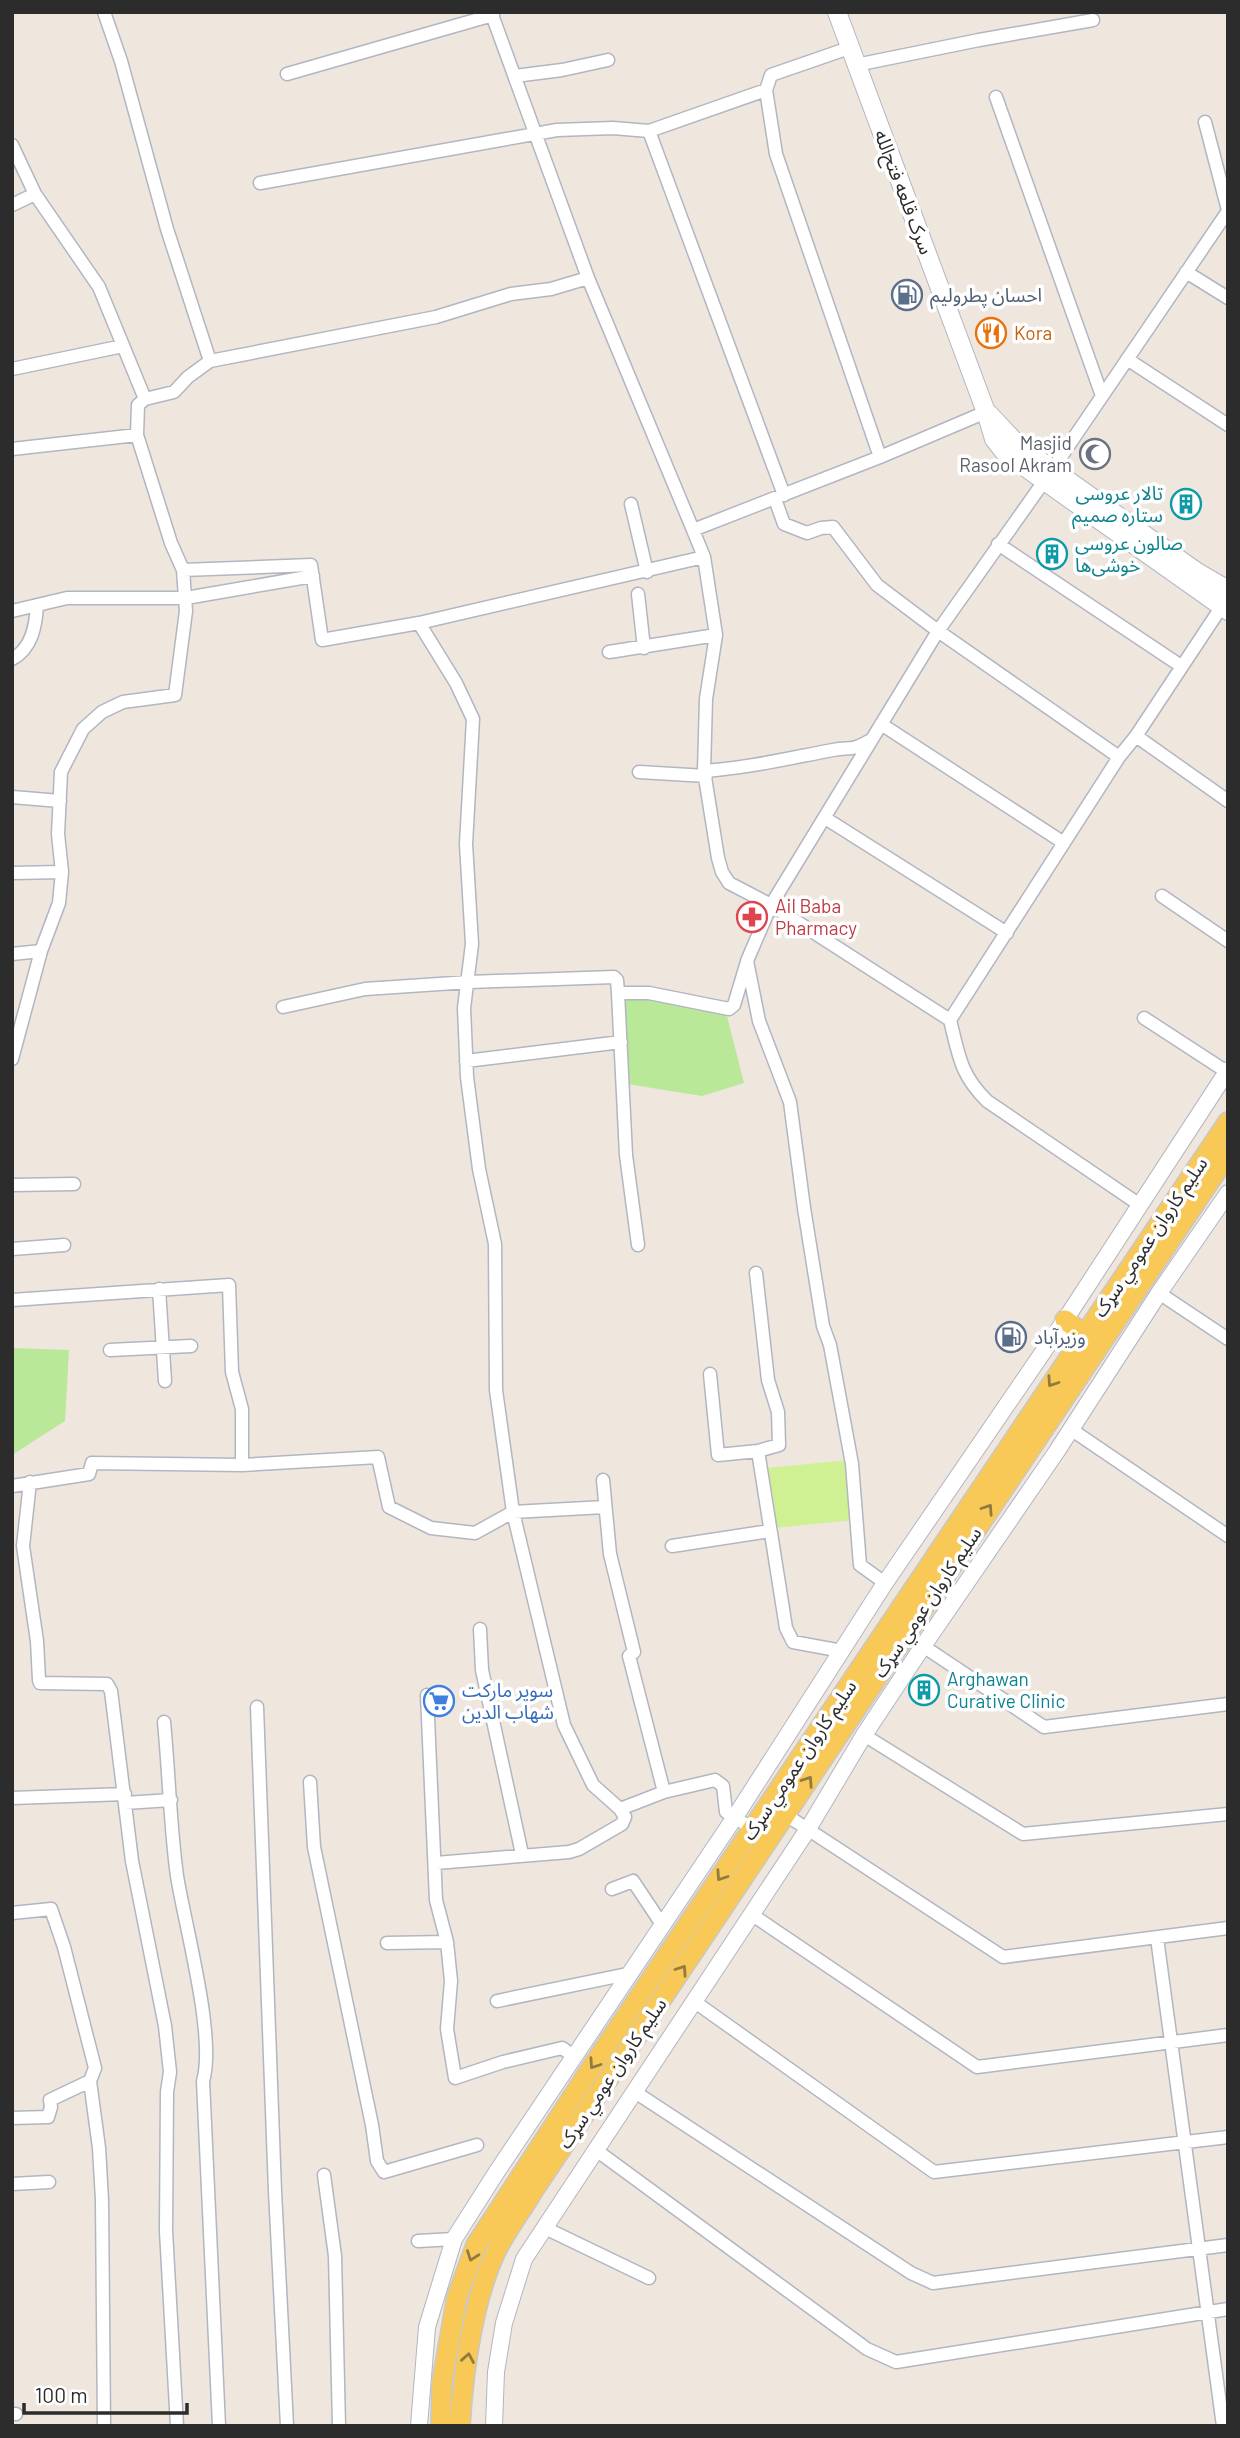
<svg xmlns="http://www.w3.org/2000/svg" width="1240" height="2438" font-family="Barlow,'Noto Sans Arabic',sans-serif">
  <rect width="100%" height="100%" fill="#efe6de"/>
  <path fill="#b9e898" d="M 619,999 L 650,1000 L 726,1012 L 744,1083 L 702,1096 L 627,1084 Z
    M 12,1348 L 69,1350 L 65,1421 L 12,1455 Z"/>
  <path fill="#cff093" d="M 849,1460 L 855,1520 L 773,1528 L 767,1468 Z"/>
  <g fill="none" stroke-linecap="round" stroke-linejoin="round">
    <g stroke="#b2b6c1" stroke-width="15">
      <path id="minor" d="M 104,12 L 121,61 L 167,229 L 210,361 L 188,377 L 174,392 L 145,399
        M 491,12 L 588,278 L 693,530 L 880,457 L 986,412
        M 849,48 L 771,75 L 766,90 L 776,154 L 880,457
        M 856,65 L 979,40 L 1093,20
        M 287,74 L 493,15
        M 515,76 L 562,70 L 608,60
        M 996,97 L 1102,396
        M 1205,122 L 1228,210
        M 649,131 L 784,495
        M 12,145 L 35,194 L 99,287 L 145,399 L 138,405 L 137,435 L 171,543 L 183,570 L 186,611 L 175,695 L 123,702 L 102,712 L 83,729 L 61,772 L 58,834 L 62,872 L 59,903 L 41,951 L 12,1059
        M 260,183 L 557,130 L 613,128 L 649,131 L 766,90
        M 12,205 L 35,194
        M 1186,272 L 1228,298
        M 1127,359 L 1228,425
        M 210,361 L 436,317 L 511,294 L 551,289 L 588,278
        M 12,369 L 123,346
        M 12,449 L 137,435
        M 775,499 L 784,524 L 807,533 L 821,528 L 833,527 L 877,585 L 938,631 L 1119,757
        M 631,504 L 647,572
        M 998,544 L 1181,666
        M 704,557 L 716,635 L 706,699 L 704,771 L 718,858 L 722,872 L 729,883 L 771,905 L 950,1020 C 959,1056 960,1074 987,1101 L 1140,1205
        M 183,570 L 311,565 L 322,640 L 419,623 L 456,683 L 473,719 L 466,844 L 472,944 L 464,1008 L 467,1077 L 479,1169 L 495,1244 L 496,1390 L 513,1512 L 564,1725 L 593,1785 L 620,1809 L 664,1792 L 715,1780 L 723,1786 L 726,1812 L 753,1829
        M 638,594 L 644,648
        M 12,611 L 67,598 L 186,598 L 313,576
        M 419,623 L 704,557 L 693,530
        M 609,652 L 716,635
        M 12,659 C 32,649 36,625 37,605
        M 881,724 L 1064,843
        M 1136,736 L 1228,801
        M 704,771 C 748,768 790,758 833,750 C 851,747 852,751 869,741
        M 639,772 L 706,776
        M 12,797 L 60,801
        M 825,818 L 1007,933
        M 12,873 L 62,872
        M 1162,896 L 1228,941
        M 12,954 L 41,951
        M 618,993 L 649,993 L 729,1009 L 734,1005 L 746,965
        M 283,1007 L 365,989 L 469,982 L 614,977 L 617,980 L 618,993 L 626,1155 L 638,1245
        M 1144,1018 L 1227,1072
        M 950,1020 L 1119,757 L 1136,736 L 1226,600
        M 466,1061 L 621,1042
        M 12,1185 L 74,1184
        M 12,1249 L 64,1245
        M 756,1273 L 768,1380 L 778,1412 L 779,1445 L 758,1451 L 786,1628 L 793,1642 L 842,1651
        M 159,1289 L 165,1381
        M 1159,1293 L 1228,1339
        M 12,1300 L 229,1285 L 232,1372 L 242,1409 L 242,1465
        M 110,1350 L 191,1346
        M 710,1374 L 718,1455 L 758,1451
        M 1072,1430 L 1228,1536
        M 603,1480 L 610,1554 L 634,1652 L 629,1656 L 664,1792
        M 30,1482 L 23,1546 L 37,1641 L 39,1680 L 40,1683 L 107,1684 L 111,1691 L 132,1861 L 165,2026 L 170,2072 L 167,2092 L 166,2231 L 177,2426
        M 12,1486 L 89,1474 L 92,1463 L 242,1465 L 378,1457 L 389,1507 L 431,1528 L 475,1533 L 513,1512 L 605,1507
        M 672,1546 L 770,1531
        M 885,1583 L 860,1565 L 852,1464 L 830,1345 L 823,1326 L 804,1208 L 790,1102 L 759,1021 L 747,961 L 771,905 L 938,631 L 1052,470 L 1228,211
        M 480,1629 L 482,1670 L 522,1854
        M 923,1646 L 1044,1727 L 1228,1704
        M 427,1695 L 436,1900 L 447,1942 L 451,1981 L 447,2029 L 455,2078 L 503,2062 L 562,2048 L 575,2057
        M 257,1707 L 275,2191 L 287,2426
        M 164,1722 C 169,1773 170,1825 177,1876 C 185,1926 216,2037 203,2081 L 219,2426
        M 864,1735 L 1023,1834 L 1228,1814
        M 310,1782 L 314,1847 L 372,2125 L 377,2161 L 384,2172 L 477,2145
        M 12,1798 L 125,1794
        M 125,1803 L 171,1800
        M 786,1815 L 1003,1957 L 1228,1928
        M 436,1863 L 569,1852 L 579,1849 L 622,1824 L 625,1817 L 620,1809
        M 612,1889 L 633,1881 L 663,1926
        M 12,1913 L 51,1909 L 64,1947 L 95,2068 L 90,2081 L 99,2148 L 102,2200 L 104,2426
        M 751,1914 L 977,2067 L 1228,2035
        M 1157,1938 L 1223,2426
        M 387,1943 L 447,1942
        M 497,2001 L 632,1973
        M 695,2002 L 934,2172 L 1228,2137
        M 635,2092 L 911,2273 L 933,2283 L 1228,2245
        M 12,2118 L 48,2117 L 51,2107 L 50,2100 L 90,2081
        M 596,2150 L 867,2349 L 896,2362 L 1228,2309
        M 324,2175 L 335,2256 L 339,2426
        M 12,2184 L 49,2182
        M 545,2228 L 649,2278
        M 418,2241 L 454,2239
        M 12,2414 L 16,2414"/>
    </g>
    <g stroke="#b2b6c1" stroke-width="18">
      <path id="tertiary" d="M 419,2426 L 427,2327 L 454,2239 L 496,2173 L 735,1817 L 885,1583 L 1065,1320 L 1228,1070
        M 494,2426 L 496,2372 L 504,2323 L 524,2259 L 808,1829 L 864,1735 L 923,1646 L 1057,1451 L 1159,1293 L 1228,1193"/>
    </g>
    <g stroke="#b2b6c1" stroke-width="20">
      <path id="secondary" d="M 837,12 L 986,412 L 994,439 L 1005,453 L 1228,611
        M 989,414 L 1018,445 L 1197,572 L 1228,590"/>
    </g>
    <g stroke="#c8c8c8" stroke-width="22">
      <path id="primary" d="M 1065,1320 L 1084,1334
        M 441,2426 L 442,2382 L 457,2297 L 476,2245 L 592,2067 L 1228,1122
        M 460,2426 C 463,2373 473,2299 496,2251 C 506,2231 521,2211 533,2191 L 1228,1154"/>
    </g>
    <use href="#minor" stroke="#fff" stroke-width="12"/>
    <use href="#tertiary" stroke="#fff" stroke-width="16"/>
    <use href="#secondary" stroke="#fff" stroke-width="18"/>
    <use href="#primary" stroke="#f9c958" stroke-width="19"/>
  </g>
  <defs><path id="oneway-chevron" d="M-2-3.5L2.5 0L-2 3.5" fill="none" stroke-width="1.6" stroke-linecap="round" stroke-linejoin="round" transform="scale(1.75)"/></defs>
  <g stroke="#927a42">
    <use href="#oneway-chevron" transform="translate(1052 1382) rotate(124)"/>
    <use href="#oneway-chevron" transform="translate(988 1509) rotate(-56)"/>
    <use href="#oneway-chevron" transform="translate(808 1781) rotate(-56)"/>
    <use href="#oneway-chevron" transform="translate(721 1876) rotate(124)"/>
    <use href="#oneway-chevron" transform="translate(682 1970) rotate(-56)"/>
    <use href="#oneway-chevron" transform="translate(594 2064) rotate(124)"/>
    <use href="#oneway-chevron" transform="translate(472 2256) rotate(110)"/>
    <use href="#oneway-chevron" transform="translate(468 2358) rotate(-80)"/>
  </g>
  <defs>
    <g id="fuel-ring" transform="scale(1.575)"><circle r="9.5" fill="#fff" stroke="#5c6f8a" stroke-width="1.5"/><path d="M-5.5-6h7V0h2V4h1.3V-2.5L3-4.5l.8-.8L6-3V5H2.5V1h-1V6h-7ZM-4.2-4.7v3.2H.2V-4.7Z" fill="#5c6f8a"/></g>
    <g id="restaurant-ring" transform="scale(1.575)"><circle r="9.5" fill="#fff" stroke="#e8710a" stroke-width="1.5"/><path d="M-5-6h1v4h1v-4h1v4h1v-4h1v5L-1.5 .5V6h-2V.5L-5-1ZM5-6V6H3V1.5H1.5Q1.5-4 5-6Z" fill="#e8710a"/></g>
    <g id="mosque-ring" transform="scale(1.575)"><circle r="9.5" fill="#fff" stroke="#6b7280" stroke-width="1.5"/><path d="M3.5-4.9A6 6 0 1 0 3.5 4.9A5 5 0 1 1 3.5-4.9Z" fill="#6b7280"/></g>
    <g id="building-ring" transform="scale(1.575)"><circle r="9.5" fill="#fff" stroke="#0f9aa8" stroke-width="1.5"/><path d="M-4-6H4V6H1V3H-1V6H-4ZM-2.5-4.3h1.7v1.8h-1.7ZM.8-4.3h1.7v1.8H.8ZM-2.5-1h1.7V.8h-1.7ZM.8-1h1.7V.8H.8Z" fill="#0f9aa8"/></g>
    <g id="pharmacy-ring" transform="scale(1.575)"><circle r="9.5" fill="#fff" stroke="#e0444e" stroke-width="1.5"/><path d="M-2-6h4v4h4v4h-4v4h-4v-4h-4v-4h4Z" fill="#e0444e"/></g>
    <g id="supermarket-ring" transform="scale(1.575)"><circle r="9.5" fill="#fff" stroke="#3f7fe0" stroke-width="1.5"/><path d="M-6-5.5h2.5l.6 2H6L4.5 2H-2.5L-4.4-4H-6ZM-1.5 3.2a1.3 1.3 0 1 0 .1 0ZM3 3.2a1.3 1.3 0 1 0 .1 0Z" fill="#3f7fe0"/></g>
  </defs>
  <g fill-rule="evenodd">
    <use href="#fuel-ring" x="907" y="295"/>
    <use href="#restaurant-ring" x="991" y="333"/>
    <use href="#mosque-ring" x="1095" y="454"/>
    <use href="#building-ring" x="1186" y="504"/>
    <use href="#building-ring" x="1052" y="554"/>
    <use href="#pharmacy-ring" x="752" y="917"/>
    <use href="#fuel-ring" x="1011" y="1337"/>
    <use href="#building-ring" x="924" y="1690"/>
    <use href="#supermarket-ring" x="439" y="1701"/>
  </g>
  <g text-anchor="middle" stroke-width="7" stroke-linejoin="round" paint-order="stroke">
    <g font-size="19" fill="#2c2c2c" stroke="#fff">
      <text transform="translate(904 192) rotate(69)" y="7">سرک قلعه فتح‌الله</text>
      <text transform="translate(1150 1237) rotate(-56)" y="7">سلیم کاروان عمومي سړک</text>
      <text transform="translate(927 1602) rotate(-56)" y="7">سلیم کاروان عومي سړک</text>
      <text transform="translate(799 1760) rotate(-56)" y="7">سلیم کاروان عمومي سړک</text>
      <text transform="translate(612 2073) rotate(-56)" y="7">سلیم کاروان عومي سړک</text>
    </g>
    <g font-size="19" fill="#4e5e75" stroke="#fff" text-anchor="start">
      <text x="930" y="302">احسان پطرولیم</text>
      <text x="1034" y="1344">وزیرآباد</text>
    </g>
    <g font-size="19" fill="#c56008" stroke="#fff" text-anchor="start">
      <text x="1014" y="340">Kora</text>
    </g>
    <g font-size="19" fill="#5b616d" stroke="#fff" text-anchor="end">
      <text x="1072" y="450">Masjid<tspan x="1072" dy="22">Rasool Akram</tspan></text>
    </g>
    <g font-size="19" fill="#0d838f" stroke="#fff" text-anchor="start">
      <text x="1163" y="500" text-anchor="end">تالار عروسی<tspan x="1163" dy="22">ستاره صمیم</tspan></text>
      <text x="1075" y="550">صالون عروسی<tspan x="1075" dy="22">خوشی‌ها</tspan></text>
      <text x="947" y="1686">Arghawan<tspan x="947" dy="22">Curative Clinic</tspan></text>
    </g>
    <g font-size="19" fill="#be3a42" stroke="#fff" text-anchor="start">
      <text x="775" y="913">Ail Baba<tspan x="775" dy="22">Pharmacy</tspan></text>
    </g>
    <g font-size="19" fill="#366cbe" stroke="#fff" text-anchor="start">
      <text x="462" y="1697">سوپر مارکت<tspan x="462" dy="22">شهاب الدین</tspan></text>
    </g>
  </g>
  <rect width="1240" height="2438" fill="none" stroke="#2c2c2c" stroke-width="28"/>
  <path d="M24 2403v10h163v-10" fill="none" stroke="#2c2c2c" stroke-width="3.5"/>
  <text x="35" y="2403" font-size="21" fill="#2c2c2c" stroke="#ffffff" stroke-width="5" paint-order="stroke">100 m</text>
</svg>
